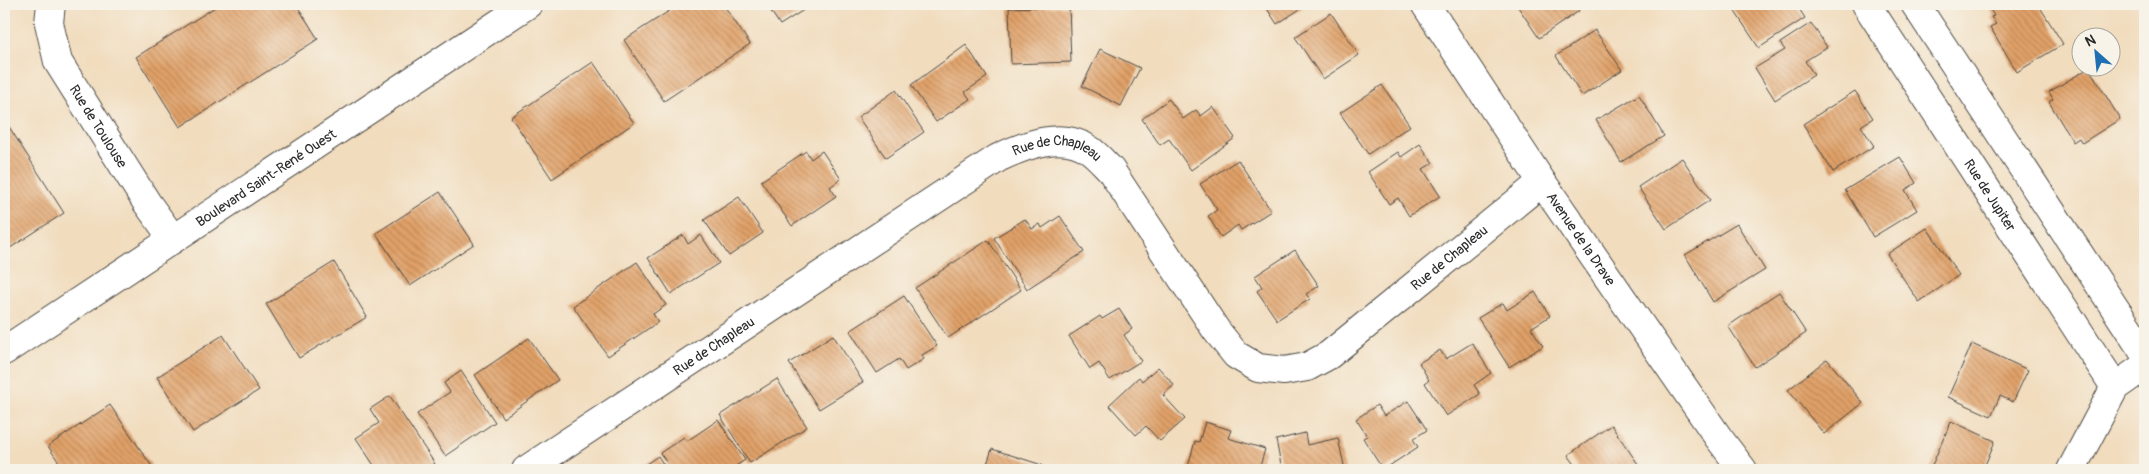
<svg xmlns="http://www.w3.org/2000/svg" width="2149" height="474" font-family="Pangolin,sans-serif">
  <defs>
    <pattern id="building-back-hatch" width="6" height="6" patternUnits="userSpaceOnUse" patternTransform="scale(1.25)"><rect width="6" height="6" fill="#e1a168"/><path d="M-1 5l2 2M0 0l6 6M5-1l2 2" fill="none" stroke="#b78356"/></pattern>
  </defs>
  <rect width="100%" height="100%" fill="#f7f3e8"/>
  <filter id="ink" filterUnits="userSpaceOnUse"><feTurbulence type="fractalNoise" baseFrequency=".02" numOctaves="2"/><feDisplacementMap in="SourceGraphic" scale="10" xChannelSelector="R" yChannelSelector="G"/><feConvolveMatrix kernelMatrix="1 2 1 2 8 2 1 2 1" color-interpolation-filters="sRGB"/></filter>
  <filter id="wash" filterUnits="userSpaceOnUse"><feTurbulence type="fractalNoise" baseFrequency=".0096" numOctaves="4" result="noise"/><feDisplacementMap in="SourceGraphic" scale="20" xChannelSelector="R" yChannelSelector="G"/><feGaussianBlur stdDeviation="1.12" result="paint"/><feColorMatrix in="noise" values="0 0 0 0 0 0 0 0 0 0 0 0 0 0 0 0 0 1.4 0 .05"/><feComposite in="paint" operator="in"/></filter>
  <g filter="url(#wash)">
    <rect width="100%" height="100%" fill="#f1dcbd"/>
    <g id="blocks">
      <path fill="url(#building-back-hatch)" d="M 220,4 L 296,4 L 318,39 L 180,127 L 136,57 Z
        M 680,4 L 723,4 L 750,44 L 664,101 L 624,40 Z
        M 766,4 L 813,4 L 780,25 Z
        M 1264,4 L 1308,4 L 1277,24 Z
        M 1516,4 L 1574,4 L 1579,11 L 1539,38 Z
        M 1730,4 L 1796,4 L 1805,18 L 1759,48 Z
        M 1987,4 L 2038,4 L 2063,44 L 2017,72 L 1990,27 L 1996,24 L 1991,17 L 1994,16 Z
        M 1069,6 L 1071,62 L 1011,64 L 1009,8 Z
        M 1331,13 L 1359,55 L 1323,79 L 1295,37 Z
        M 1811,23 L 1827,47 L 1805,61 L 1814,75 L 1775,100 L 1755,68 L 1785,50 L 1780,43 Z
        M 1595,30 L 1622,70 L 1582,96 L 1556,56 Z
        M 966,45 L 987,77 L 965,92 L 970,99 L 936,122 L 911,85 Z
        M 1100,49 L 1140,68 L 1121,106 L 1082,86 Z
        M 593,62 L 634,123 L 552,179 L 511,117 Z
        M 2089,68 L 2120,119 L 2082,143 L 2079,138 L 2073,142 L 2049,102 L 2053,99 L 2049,92 Z
        M 1382,85 L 1410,126 L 1368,154 L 1340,113 Z
        M 896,90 L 924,132 L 886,158 L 858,117 Z
        M 1855,91 L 1873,118 L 1861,126 L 1874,146 L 1833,172 L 1803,124 Z
        M 1639,95 L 1664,136 L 1621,162 L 1596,120 Z
        M 1169,99 L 1183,119 L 1196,110 L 1201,116 L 1213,107 L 1235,138 L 1191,170 L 1169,139 L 1160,145 L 1142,119 Z
        M 4,119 L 64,213 L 4,252 Z
        M 1420,144 L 1433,163 L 1423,169 L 1440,196 L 1409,216 L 1398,198 L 1389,204 L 1368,172 L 1398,152 L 1401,157 Z
        M 806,151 L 811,159 L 822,151 L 841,179 L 830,187 L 836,196 L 792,226 L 761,181 Z
        M 1900,157 L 1916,183 L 1905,190 L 1917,210 L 1873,237 L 1845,190 Z
        M 1682,158 L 1710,200 L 1666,229 L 1638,187 Z
        M 1238,160 L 1271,211 L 1241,230 L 1238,225 L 1221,237 L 1208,216 L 1217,210 L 1200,184 Z
        M 440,192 L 474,244 L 410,286 L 376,233 Z
        M 739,197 L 763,233 L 729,256 L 704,220 Z
        M 1060,216 L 1084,252 L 1027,289 L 994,238 L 1025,219 L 1032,229 L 1040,224 L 1042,228 Z
        M 1737,224 L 1765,270 L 1713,302 L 1685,255 Z
        M 1927,228 L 1959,275 L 1919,302 L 1887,254 Z
        M 683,235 L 688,244 L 701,235 L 719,263 L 671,294 L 648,258 Z
        M 988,240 L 1021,290 L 948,338 L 915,288 Z
        M 1295,250 L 1319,286 L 1306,294 L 1310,299 L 1277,320 L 1257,291 L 1262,287 L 1255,276 Z
        M 334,262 L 367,317 L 299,358 L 266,304 Z
        M 637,262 L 666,305 L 653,314 L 658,322 L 608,356 L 573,306 Z
        M 1535,292 L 1550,316 L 1531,328 L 1543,346 L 1509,367 L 1478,318 L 1503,303 L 1507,310 Z
        M 1779,292 L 1806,333 L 1755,367 L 1728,326 Z
        M 904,296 L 937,346 L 922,355 L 924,359 L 906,370 L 899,359 L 877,373 L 850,331 Z
        M 1119,309 L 1132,329 L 1124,335 L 1141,361 L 1110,380 L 1099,363 L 1090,369 L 1069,336 L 1100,316 L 1102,319 Z
        M 223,335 L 259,390 L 193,432 L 157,377 Z
        M 833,335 L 863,382 L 819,409 L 789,363 Z
        M 529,338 L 558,380 L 503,418 L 475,375 Z
        M 1472,343 L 1491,373 L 1474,385 L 1480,394 L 1446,416 L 1425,383 L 1429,380 L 1419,363 L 1440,350 L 1446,359 Z
        M 1972,344 L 2028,370 L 2013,402 L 2000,396 L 1991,416 L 1948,397 Z
        M 1827,359 L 1863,403 L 1824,434 L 1788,390 Z
        M 1158,367 L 1174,385 L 1163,395 L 1185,419 L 1160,441 L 1146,426 L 1136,435 L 1109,405 L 1139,377 L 1142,381 Z
        M 461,371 L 495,422 L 445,456 L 417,414 L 450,392 L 444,383 Z
        M 777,379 L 807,427 L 750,463 L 720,415 Z
        M 390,396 L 435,464 L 425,470 L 377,470 L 356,438 L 379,423 L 370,409 Z
        M 1408,401 L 1427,430 L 1413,439 L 1418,447 L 1383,470 L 1363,438 L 1367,436 L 1356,419 L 1377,405 L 1384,416 Z
        M 110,405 L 151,465 L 144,470 L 64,470 L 48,446 Z
        M 718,420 L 745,460 L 730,470 L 672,470 L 660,453 L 684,437 L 687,441 Z
        M 1951,421 L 1995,441 L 1983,470 L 1930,470 Z
        M 1205,422 L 1231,430 L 1228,438 L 1265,449 L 1259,470 L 1187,470 L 1195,441 L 1199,442 Z
        M 1611,425 L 1638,464 L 1629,470 L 1579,470 L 1568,455 Z
        M 1305,433 L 1307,445 L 1338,438 L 1345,470 L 1282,470 L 1276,440 Z
        M 992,449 L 1042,465 L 1040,470 L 985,470 Z
        M 658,456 L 667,470 L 637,470 Z"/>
    </g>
  </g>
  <g filter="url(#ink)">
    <use href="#blocks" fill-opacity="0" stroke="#494641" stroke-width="1"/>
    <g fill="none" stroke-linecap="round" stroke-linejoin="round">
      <g stroke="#494641" stroke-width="30">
        <g id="minor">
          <path id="s1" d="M 51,4 L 49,23 L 58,62 L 147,203 L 173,239"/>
          <path id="s2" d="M 1425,4 L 1542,182 L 1718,437 L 1743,470"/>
          <path id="s3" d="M 1866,4 L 2115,387"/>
          <path d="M 1915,4 L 2145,354"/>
          <path id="s4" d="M 4,351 L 528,4"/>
          <path id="s5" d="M 526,470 L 998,158 C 1025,145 1063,130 1090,150 C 1097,155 1104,163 1110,169 L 1216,330 L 1236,355 L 1258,368 L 1284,371 L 1307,367 L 1329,355 L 1542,182"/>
          <path d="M 2071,470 L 2115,387 L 2145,366"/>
        </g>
      </g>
      <use href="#minor" stroke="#fff" stroke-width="28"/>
    </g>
  </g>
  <g text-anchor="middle" stroke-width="5" stroke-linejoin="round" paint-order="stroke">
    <g font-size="14" fill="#2b2b2b" stroke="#f7f3e8">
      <text dy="5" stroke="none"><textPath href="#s1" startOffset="135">Rue de Toulouse</textPath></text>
      <text dy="5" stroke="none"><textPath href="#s5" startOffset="629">Rue de Chapleau</textPath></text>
      <text dy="5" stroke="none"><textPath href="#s4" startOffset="314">Boulevard Saint-René Ouest</textPath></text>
      <text dy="5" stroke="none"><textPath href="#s3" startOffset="228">Rue de Jupiter</textPath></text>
      <text dy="5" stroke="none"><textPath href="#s2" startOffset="282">Avenue de la Drave</textPath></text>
      <text dy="5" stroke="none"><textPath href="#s5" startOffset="1170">Rue de Chapleau</textPath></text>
      <text dy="5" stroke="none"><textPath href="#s5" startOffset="225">Rue de Chapleau</textPath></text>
    </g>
  </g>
  <rect width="2149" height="474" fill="none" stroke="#f7f3e8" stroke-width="20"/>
  <g transform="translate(2096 52) rotate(333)"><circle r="24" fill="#f7f3e8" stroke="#a5a39c"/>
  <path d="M0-4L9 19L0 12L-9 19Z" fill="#1f6fb2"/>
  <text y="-8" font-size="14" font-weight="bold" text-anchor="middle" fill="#2b2b2b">N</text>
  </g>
</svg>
